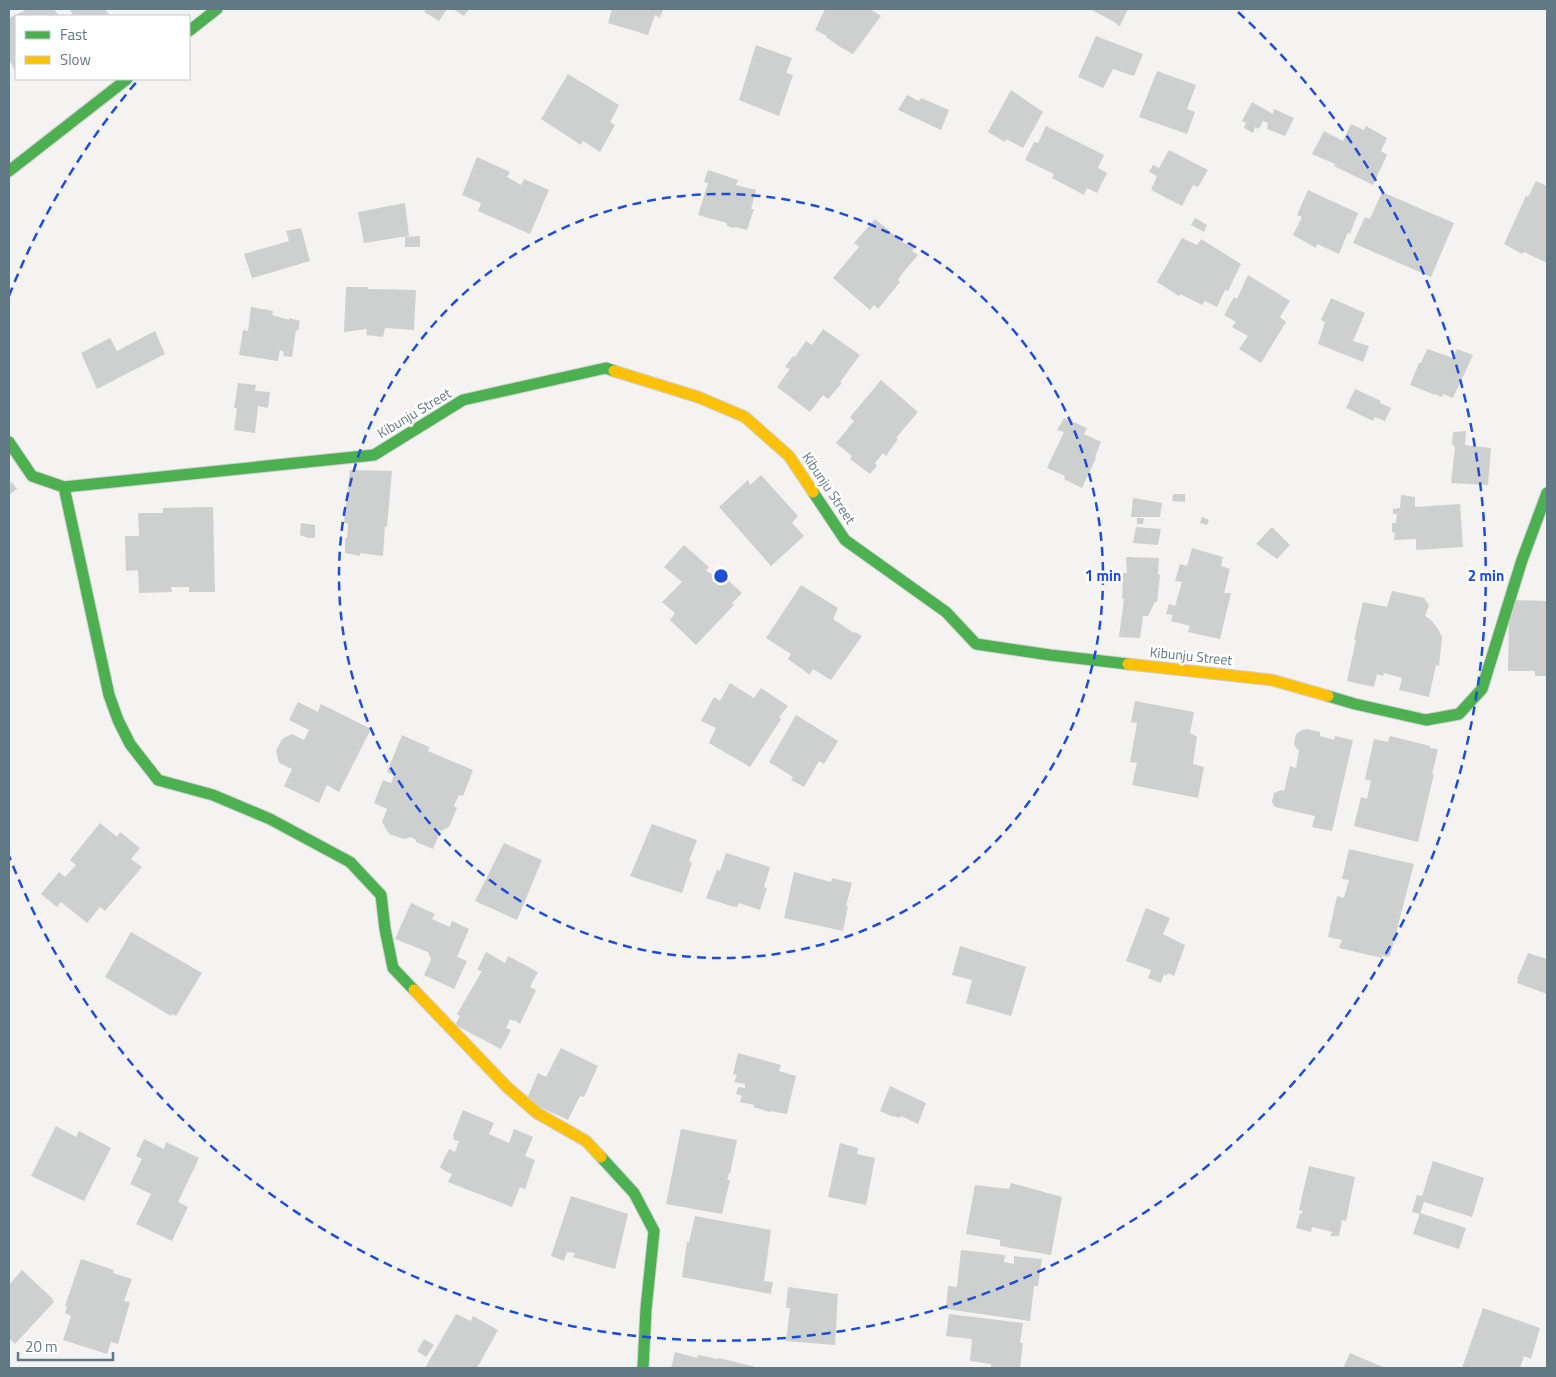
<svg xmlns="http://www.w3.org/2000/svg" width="1556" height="1377" font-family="'Titillium Web',sans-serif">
  <rect width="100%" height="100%" fill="#f4f3f1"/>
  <path fill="#cecfcf" d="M 28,9 L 54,9 L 59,16 L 16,16 L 16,73 L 9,59 L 9,18 Z
    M 69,9 L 98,9 L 99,10 L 105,9 L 110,16 L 74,16 Z
    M 426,9 L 447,9 L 439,21 L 424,12 Z
    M 453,9 L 469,9 L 464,16 Z
    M 612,9 L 663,9 L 660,18 L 655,15 L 648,35 L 608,23 Z
    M 825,9 L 870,9 L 881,16 L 853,54 L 840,47 L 826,37 L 827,36 L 815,30 Z
    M 1090,9 L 1128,9 L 1120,26 L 1117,25 L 1116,23 Z
    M 1096,36 L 1143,54 L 1134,76 L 1113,69 L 1103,88 L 1078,77 Z
    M 756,45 L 792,58 L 786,73 L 793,75 L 779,116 L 739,100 Z
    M 1157,71 L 1196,85 L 1187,109 L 1195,112 L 1187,134 L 1139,117 Z
    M 568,74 L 619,105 L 610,122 L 615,125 L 600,152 L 583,141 L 581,145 L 541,119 Z
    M 1011,90 L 1043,112 L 1023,148 L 1006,139 L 1005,142 L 988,132 Z
    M 907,95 L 919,101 L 921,98 L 949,110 L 941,130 L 898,110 Z
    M 1252,102 L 1273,114 L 1274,109 L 1294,118 L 1285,136 L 1267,129 L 1268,123 L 1263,121 L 1259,129 L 1255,127 L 1253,133 L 1244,128 L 1246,123 L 1242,121 Z
    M 1351,124 L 1364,130 L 1366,126 L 1387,138 L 1381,151 L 1387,155 L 1373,185 L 1334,166 L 1335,164 L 1312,154 L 1324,131 L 1343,141 Z
    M 1046,126 L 1104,155 L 1098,168 L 1107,173 L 1097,193 L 1087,188 L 1084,195 L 1052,178 L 1054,174 L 1025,160 L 1034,142 L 1038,143 Z
    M 1169,150 L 1208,170 L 1198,187 L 1193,185 L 1182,206 L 1151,190 L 1157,176 L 1149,172 L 1153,165 L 1159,168 Z
    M 477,157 L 510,172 L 507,177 L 521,185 L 524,179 L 549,190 L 530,234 L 478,211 L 481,203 L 462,195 Z
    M 708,170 L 738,180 L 736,185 L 756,190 L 751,209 L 754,209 L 747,230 L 735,227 L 733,228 L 727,226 L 727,223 L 698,215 L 708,183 L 704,182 Z
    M 1536,181 L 1547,186 L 1547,263 L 1524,252 L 1522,254 L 1504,244 L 1526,196 L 1528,197 Z
    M 1308,190 L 1358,213 L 1350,234 L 1348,232 L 1339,254 L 1317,244 L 1316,248 L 1293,235 L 1302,217 L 1297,215 Z
    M 1382,192 L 1454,223 L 1431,277 L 1353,243 L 1365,217 L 1370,219 Z
    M 405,203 L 409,236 L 364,243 L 358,212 Z
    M 1195,218 L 1207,225 L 1204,232 L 1191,225 Z
    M 875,219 L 905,244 L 907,242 L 915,247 L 912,251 L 918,255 L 901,275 L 898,280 L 900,282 L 878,309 L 874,305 L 870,310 L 833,278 L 859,247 L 854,243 Z
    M 301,228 L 310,261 L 252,278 L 244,254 L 289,241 L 286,231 Z
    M 420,236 L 420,247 L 405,247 L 405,237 Z
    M 1182,238 L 1197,245 L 1201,239 L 1241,264 L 1228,291 L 1225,290 L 1217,307 L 1205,301 L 1202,305 L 1180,294 L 1179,296 L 1157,282 Z
    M 1248,275 L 1290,301 L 1280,317 L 1286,322 L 1261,363 L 1239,349 L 1248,336 L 1232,327 L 1236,322 L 1224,315 L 1234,297 L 1237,299 Z
    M 346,287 L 368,287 L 368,289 L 416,290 L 414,330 L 385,328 L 383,337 L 366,335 L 367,329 L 344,332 Z
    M 1331,298 L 1365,313 L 1353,341 L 1369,346 L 1363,362 L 1318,344 L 1325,322 L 1321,320 Z
    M 251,307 L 273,311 L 272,315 L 289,320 L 289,318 L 300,321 L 298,331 L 296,330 L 292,357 L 283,356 L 284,352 L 280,350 L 278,361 L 239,355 L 243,330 L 248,331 Z
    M 823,329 L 860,355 L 840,382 L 842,383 L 828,399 L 823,395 L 810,412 L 777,387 L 790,369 L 785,367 L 793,356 L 795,357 L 806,341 L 812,345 Z
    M 155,331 L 165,354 L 97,389 L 81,353 L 110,338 L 117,351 Z
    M 1427,349 L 1453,358 L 1457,349 L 1473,355 L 1453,398 L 1443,394 L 1442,397 L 1435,394 L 1435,395 L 1410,385 L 1419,363 L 1421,363 Z
    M 881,380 L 918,412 L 896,438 L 898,439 L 886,456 L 883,453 L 875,463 L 877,466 L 870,474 L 850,459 L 852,456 L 836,443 L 854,421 L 850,417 Z
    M 238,383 L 256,385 L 255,391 L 270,392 L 268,408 L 258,406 L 255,433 L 234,430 L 237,408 L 234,408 Z
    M 1355,389 L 1381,401 L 1380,403 L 1391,408 L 1385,421 L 1375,417 L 1373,421 L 1346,408 Z
    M 1064,418 L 1087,428 L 1084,434 L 1101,442 L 1095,457 L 1096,458 L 1082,488 L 1064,479 L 1065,476 L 1047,468 L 1064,432 L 1057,430 Z
    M 1466,431 L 1465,445 L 1491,448 L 1488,485 L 1451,483 L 1455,447 L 1454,447 L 1454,445 L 1452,445 L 1453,432 Z
    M 350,470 L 392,471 L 387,527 L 385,526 L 383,556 L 360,553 L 360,556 L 345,553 L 345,538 L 347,538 L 348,524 L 344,523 Z
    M 761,475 L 798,516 L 792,523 L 804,536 L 771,566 L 719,507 L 748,480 L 750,485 Z
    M 12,482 L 17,489 L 9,495 L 9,484 Z
    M 1173,494 L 1185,494 L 1185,502 L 1172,501 Z
    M 1401,495 L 1415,497 L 1415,507 L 1460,504 L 1463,547 L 1416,550 L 1416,539 L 1394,540 L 1395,533 L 1392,532 L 1392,523 L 1396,523 L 1397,514 L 1393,514 L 1393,509 L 1400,508 Z
    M 1133,498 L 1162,503 L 1160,517 L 1131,517 Z
    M 213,507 L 215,592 L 189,592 L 189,587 L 171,587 L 172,592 L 139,593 L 138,570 L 126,571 L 125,536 L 139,536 L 138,513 L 163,513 L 163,508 Z
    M 1202,517 L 1209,520 L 1207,525 L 1200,523 Z
    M 1137,518 L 1144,518 L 1143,524 L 1137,524 Z
    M 301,523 L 315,525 L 315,538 L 308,538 L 300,535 Z
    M 1136,527 L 1161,529 L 1158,545 L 1133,543 Z
    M 1272,527 L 1290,545 L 1277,559 L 1256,544 Z
    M 684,545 L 709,567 L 706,571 L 712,574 L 716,569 L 742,593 L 732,603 L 734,605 L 696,645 L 670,620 L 675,613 L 662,602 L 682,582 L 664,567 Z
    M 1192,548 L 1223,557 L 1221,566 L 1230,569 L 1224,593 L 1231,593 L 1220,639 L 1188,632 L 1190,626 L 1171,621 L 1173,615 L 1166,614 L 1169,604 L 1175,606 L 1182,582 L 1175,581 L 1180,564 L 1187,566 Z
    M 1126,557 L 1159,558 L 1158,574 L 1160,575 L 1157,602 L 1155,602 L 1148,616 L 1143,616 L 1140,638 L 1119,637 L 1124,599 L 1122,599 L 1123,573 L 1127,573 Z
    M 801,585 L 838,608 L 833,619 L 854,633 L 855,632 L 862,636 L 831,680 L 813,669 L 810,675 L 788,659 L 791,654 L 766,638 Z
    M 1392,591 L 1424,598 L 1429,605 L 1425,616 L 1431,620 L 1438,629 L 1442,637 L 1439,666 L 1436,665 L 1429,697 L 1399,690 L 1402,678 L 1384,673 L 1383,676 L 1377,674 L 1374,687 L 1347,681 L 1356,640 L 1354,640 L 1363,602 L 1387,607 Z
    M 1513,600 L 1547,601 L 1547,676 L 1535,676 L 1535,671 L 1508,671 L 1509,622 Z
    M 730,683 L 754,698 L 761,688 L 788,706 L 779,717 L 781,719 L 750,767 L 709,743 L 716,728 L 701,721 L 714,697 L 720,701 Z
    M 1135,701 L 1194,712 L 1190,733 L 1197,737 L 1193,764 L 1204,767 L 1198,798 L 1132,785 L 1137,763 L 1130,762 L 1137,723 L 1131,722 Z
    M 298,702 L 318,712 L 321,704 L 371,729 L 339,792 L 327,785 L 319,803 L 284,786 L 292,769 L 279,763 L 276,751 L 282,739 L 292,734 L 304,740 L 309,730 L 289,720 Z
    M 796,715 L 838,741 L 824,764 L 819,761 L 804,787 L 791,780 L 793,777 L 769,762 Z
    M 1307,729 L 1320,732 L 1320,736 L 1334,740 L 1335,736 L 1353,740 L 1332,831 L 1312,827 L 1315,816 L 1275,807 L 1272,802 L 1274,793 L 1281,790 L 1284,791 L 1290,766 L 1296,768 L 1299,750 L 1296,748 L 1294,744 L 1296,734 L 1302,730 Z
    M 402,735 L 429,747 L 428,751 L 473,770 L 463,796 L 459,795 L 454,806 L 457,808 L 449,827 L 441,831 L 438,830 L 436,834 L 439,835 L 433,849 L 416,842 L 416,840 L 411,837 L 404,839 L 389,834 L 382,822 L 387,809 L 374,803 L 383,780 L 391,783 L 394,775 L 387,772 Z
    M 1390,736 L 1430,746 L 1430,748 L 1438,749 L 1432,775 L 1434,774 L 1418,842 L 1354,826 L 1361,797 L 1367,799 L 1371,781 L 1365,779 L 1374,739 L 1388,742 Z
    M 100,823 L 117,837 L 120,832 L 140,848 L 131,859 L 142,867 L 105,911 L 100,907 L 87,923 L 61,902 L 57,907 L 41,894 L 59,872 L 65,877 L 76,865 L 70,860 Z
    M 652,824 L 697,840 L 689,861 L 692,863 L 682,893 L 630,876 Z
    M 504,843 L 542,860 L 517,920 L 475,901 Z
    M 1349,849 L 1414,864 L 1390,956 L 1386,957 L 1382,955 L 1382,958 L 1339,948 L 1342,940 L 1328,937 L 1337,896 L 1344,898 L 1349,880 L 1342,879 Z
    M 726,853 L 770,867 L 764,887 L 767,888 L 760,910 L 739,903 L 737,907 L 731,906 L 706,898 L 717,870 L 720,871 Z
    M 794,872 L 831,882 L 832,878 L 852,883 L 846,906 L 848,906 L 843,931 L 784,918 Z
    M 411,903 L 435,914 L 432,919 L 450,927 L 452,921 L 469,929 L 457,957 L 467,961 L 454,989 L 424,975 L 431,960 L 428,952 L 395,939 Z
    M 1146,908 L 1170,918 L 1163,934 L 1185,945 L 1174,976 L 1168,973 L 1166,976 L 1164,974 L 1161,983 L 1148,978 L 1151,970 L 1126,961 Z
    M 131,932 L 202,973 L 176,1016 L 172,1014 L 171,1016 L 105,977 Z
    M 960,946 L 1026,967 L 1011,1016 L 966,1003 L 972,980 L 952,975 Z
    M 486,952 L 505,963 L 508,956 L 538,972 L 530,987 L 536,990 L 520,1024 L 515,1020 L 514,1021 L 510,1019 L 506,1028 L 511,1030 L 501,1049 L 455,1025 L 460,1016 L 457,1014 L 482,971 L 477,970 Z
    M 1528,953 L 1547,959 L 1547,994 L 1517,983 L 1518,979 L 1517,979 Z
    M 561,1048 L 598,1066 L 584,1097 L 580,1096 L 568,1120 L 526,1101 L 538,1073 L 546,1077 Z
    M 738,1053 L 781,1065 L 779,1071 L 796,1076 L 787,1114 L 770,1111 L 770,1112 L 753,1107 L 754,1105 L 740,1102 L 742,1096 L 736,1094 L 738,1087 L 745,1088 L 745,1084 L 734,1082 L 737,1075 L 733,1074 Z
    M 890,1086 L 926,1103 L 918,1124 L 901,1116 L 900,1118 L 893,1116 L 893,1117 L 880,1111 Z
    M 463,1110 L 494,1123 L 489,1134 L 509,1143 L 514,1129 L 533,1137 L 525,1156 L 535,1160 L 525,1189 L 520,1187 L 512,1207 L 448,1182 L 452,1174 L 445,1171 L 440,1167 L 449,1149 L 455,1152 L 459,1141 L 454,1140 L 453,1135 Z
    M 56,1126 L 76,1137 L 79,1131 L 111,1148 L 84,1201 L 31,1176 Z
    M 681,1129 L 737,1140 L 730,1174 L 729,1173 L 727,1180 L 730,1180 L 722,1214 L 666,1204 Z
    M 144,1139 L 164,1149 L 166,1142 L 199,1158 L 178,1202 L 188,1207 L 172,1241 L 136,1224 L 151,1194 L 130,1184 L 142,1159 L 136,1156 Z
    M 840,1143 L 858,1148 L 857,1154 L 875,1158 L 866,1205 L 828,1197 Z
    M 1433,1161 L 1484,1178 L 1472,1217 L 1424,1202 L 1420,1214 L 1412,1212 L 1417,1195 L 1422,1196 Z
    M 1309,1166 L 1355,1177 L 1346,1221 L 1342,1220 L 1339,1236 L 1330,1236 L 1332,1232 L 1312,1227 L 1311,1232 L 1296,1228 L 1300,1213 L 1302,1214 L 1302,1211 L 1299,1210 Z
    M 1011,1183 L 1062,1197 L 1051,1255 L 1000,1246 L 1000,1240 L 966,1234 L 975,1185 L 1009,1189 Z
    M 571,1196 L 628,1214 L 615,1269 L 573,1257 L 575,1253 L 567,1252 L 564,1261 L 551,1256 Z
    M 1420,1213 L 1466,1228 L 1459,1249 L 1413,1234 Z
    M 695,1216 L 771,1230 L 764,1281 L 773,1282 L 771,1294 L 682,1277 L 687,1242 L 689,1242 Z
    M 961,1250 L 1005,1255 L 1004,1262 L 1014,1264 L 1014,1256 L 1042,1259 L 1038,1286 L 1034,1286 L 1030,1321 L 946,1309 L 948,1286 L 957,1287 Z
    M 81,1259 L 114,1270 L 113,1273 L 132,1279 L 124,1301 L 130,1302 L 118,1344 L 111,1342 L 107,1354 L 63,1340 L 71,1316 L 65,1313 L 67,1307 L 65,1306 Z
    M 22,1270 L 53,1299 L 52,1300 L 54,1302 L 15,1344 L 9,1338 L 9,1285 Z
    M 788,1287 L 838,1294 L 835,1345 L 786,1341 L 790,1308 L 786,1308 Z
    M 1483,1308 L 1540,1328 L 1531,1359 L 1524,1356 L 1520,1368 L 1462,1368 Z
    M 456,1314 L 471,1321 L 473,1316 L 498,1330 L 477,1368 L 425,1368 Z
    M 949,1314 L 1023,1323 L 1020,1343 L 1023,1343 L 1020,1368 L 991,1368 L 991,1364 L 970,1361 L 972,1339 L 946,1336 Z
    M 424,1339 L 434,1345 L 426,1357 L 417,1351 Z
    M 675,1352 L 697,1358 L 698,1355 L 718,1359 L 719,1358 L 760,1368 L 671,1368 Z
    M 1350,1353 L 1385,1368 L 1343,1368 Z"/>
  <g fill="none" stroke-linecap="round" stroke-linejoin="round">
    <g stroke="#d0d1d1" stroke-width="13">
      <path id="fast" d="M 189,31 L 217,9
        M 9,171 L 127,79
        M 9,442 L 32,476 L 64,487 L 374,455 L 463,400 L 606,368 L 614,371
        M 64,487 L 109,695 L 118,720 L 130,744 L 158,780 L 213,795 L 270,819 L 350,862 L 381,895 L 385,929 L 393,968 L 414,990
        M 813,492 L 845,540 L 946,612 L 976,644 L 1050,655 L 1128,664
        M 1328,696 L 1355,704 L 1426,720 L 1459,714 L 1482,689 L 1522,560 L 1547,493
        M 601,1157 L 634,1193 L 654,1231 L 646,1309 L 643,1368"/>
    </g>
    <g stroke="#d0d1d1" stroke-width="13">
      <path id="slow" d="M 614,371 L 698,397 L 745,417 L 789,456 L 813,492
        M 1128,664 L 1272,680 L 1328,696
        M 414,990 L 508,1088 L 537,1113 L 586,1141 L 601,1157"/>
    </g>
    <use href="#fast" stroke="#4caf50" stroke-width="11"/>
    <use href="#slow" stroke="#ffc107" stroke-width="11"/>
  </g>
  <g fill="none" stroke="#1d4ed8" stroke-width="2.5" stroke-dasharray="9 6">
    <circle cx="721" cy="576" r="382"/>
    <path d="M9 296A765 765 0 0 1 139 79M1238 12A765 765 0 1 1 9 856"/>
  </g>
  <g text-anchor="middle" stroke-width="5" stroke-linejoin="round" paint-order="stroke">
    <g font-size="14" fill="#617984" stroke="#fff">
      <text transform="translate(414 413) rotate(-31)" y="5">Kibunju Street</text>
      <text transform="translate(829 488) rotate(56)" y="5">Kibunju Street</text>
      <text transform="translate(1191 656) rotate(6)" y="5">Kibunju Street</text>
    </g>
  </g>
  <circle cx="721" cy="576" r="8" fill="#1d4ed8" stroke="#fff" stroke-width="2.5"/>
  <g font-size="15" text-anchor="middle" font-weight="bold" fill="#1d4ed8" stroke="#fff" stroke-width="5" stroke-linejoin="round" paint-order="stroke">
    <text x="1103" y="581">1 min</text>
    <text x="1486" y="581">2 min</text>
  </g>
  <rect width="1556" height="1377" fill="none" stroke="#617984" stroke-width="20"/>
  <rect x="15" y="15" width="175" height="65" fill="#ffffff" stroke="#c0c9ce"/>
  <rect x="25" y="31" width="25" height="8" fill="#4caf50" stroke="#c0c9ce"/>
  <text x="60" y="40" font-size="15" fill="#617984">Fast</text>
  <rect x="25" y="56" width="25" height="8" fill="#ffc107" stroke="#c0c9ce"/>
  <text x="60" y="65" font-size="15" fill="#617984">Slow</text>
  <path d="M18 1352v8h95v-8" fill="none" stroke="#617984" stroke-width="2.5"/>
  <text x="25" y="1352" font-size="15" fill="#617984" stroke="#ffffff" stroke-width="4" paint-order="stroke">20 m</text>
</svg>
